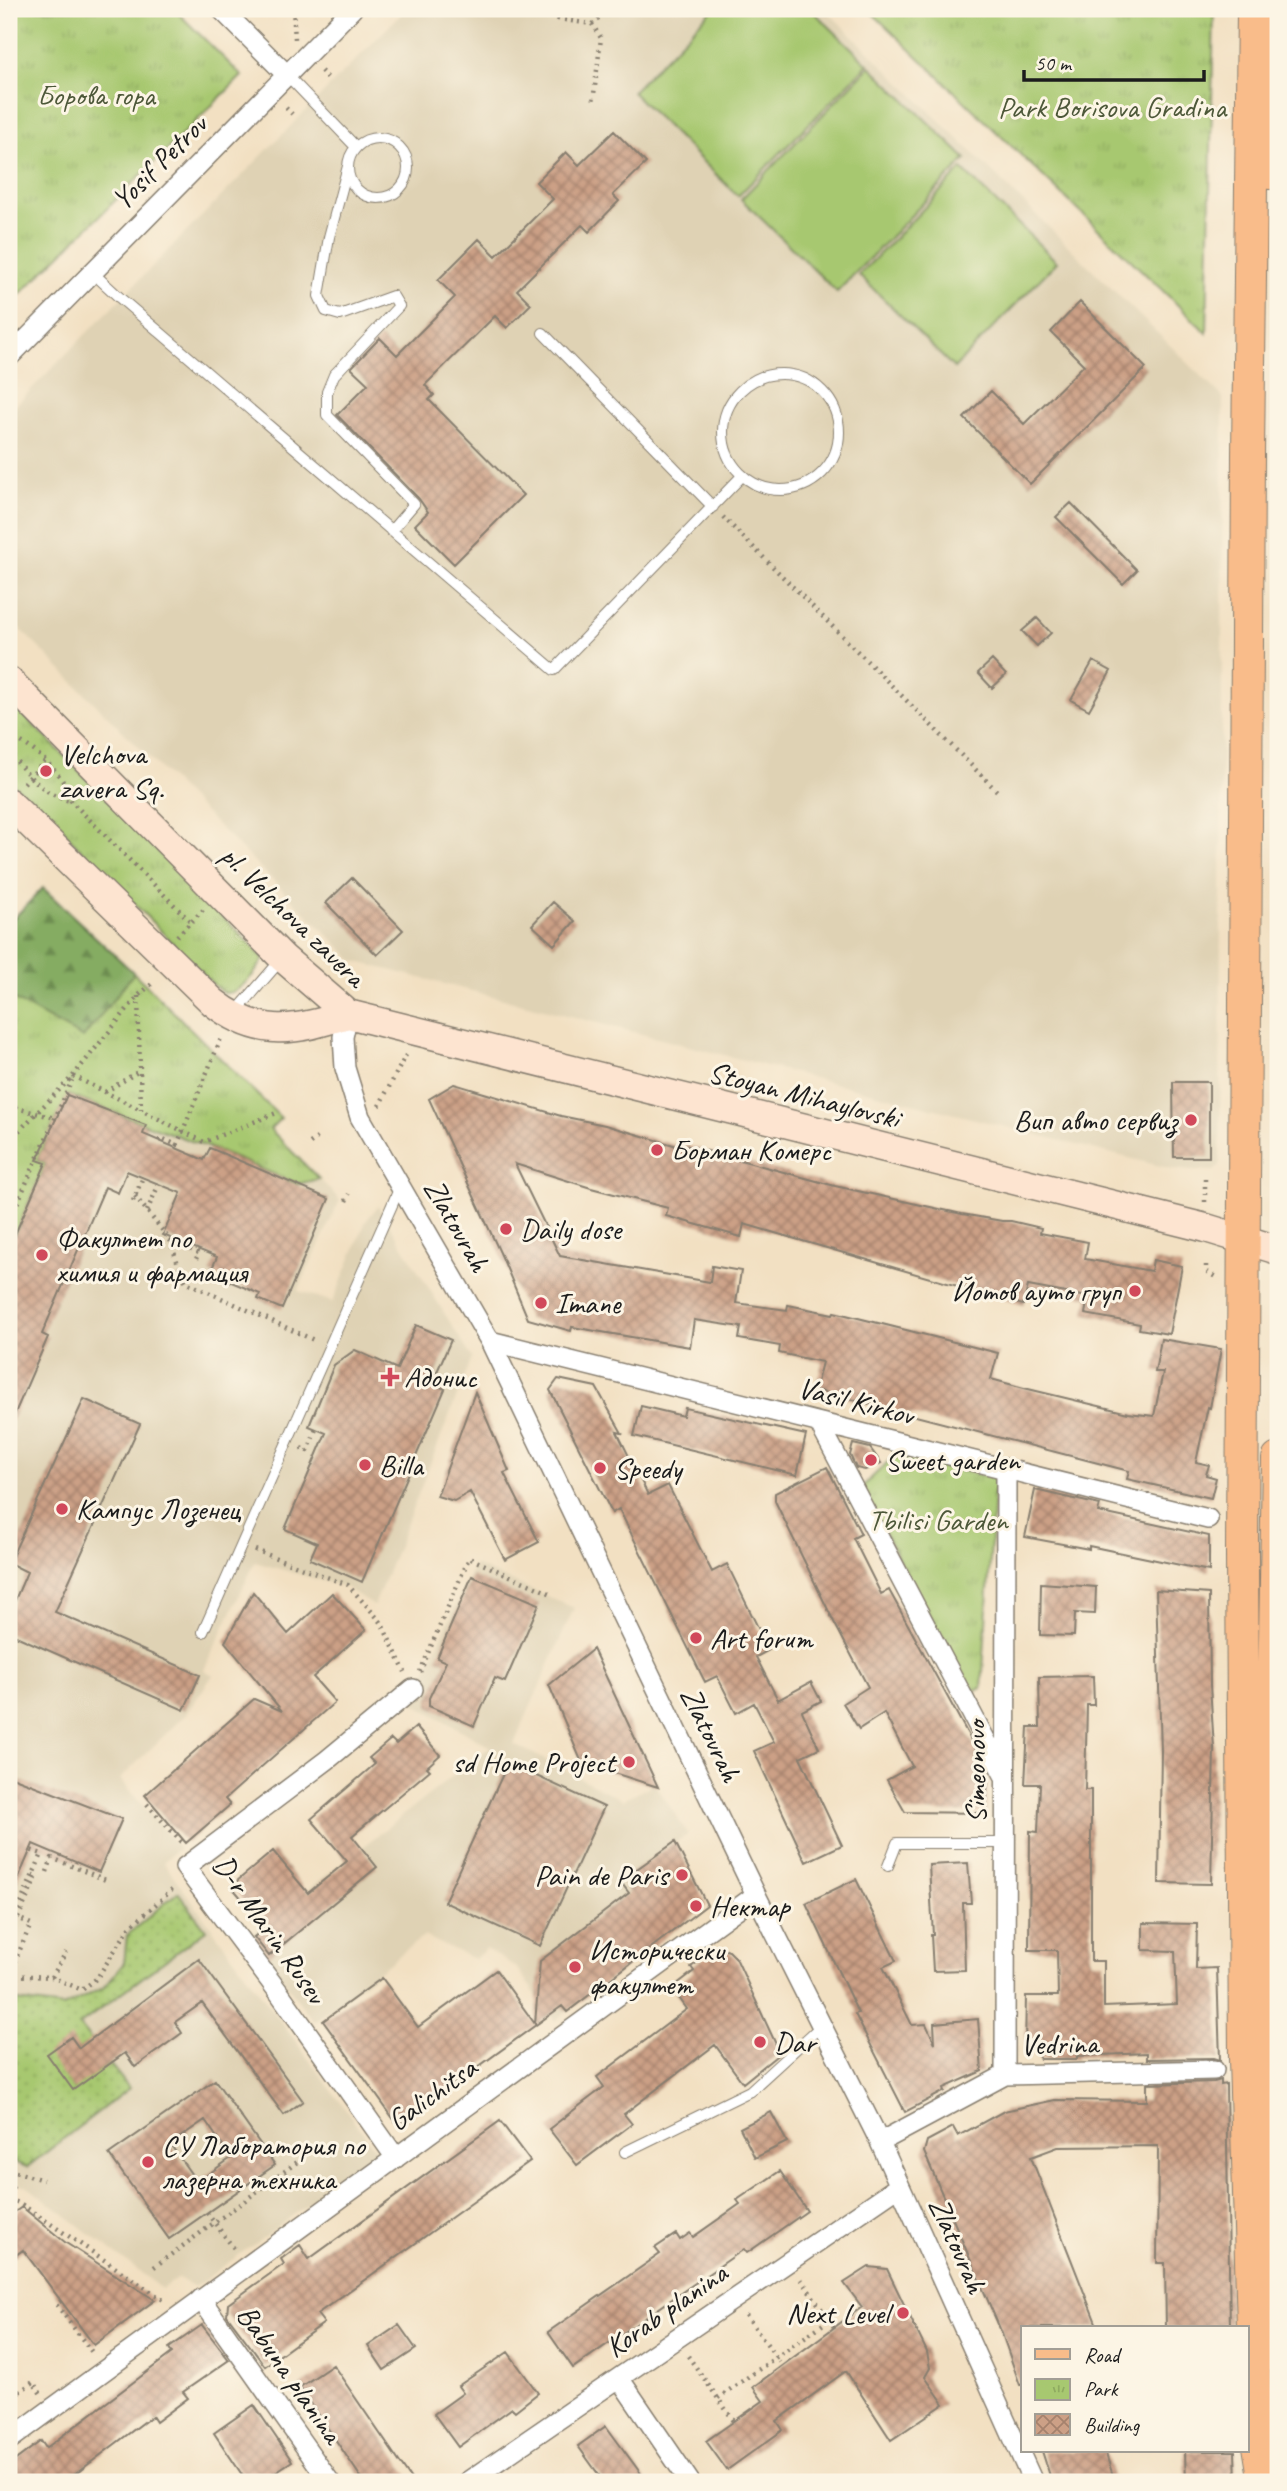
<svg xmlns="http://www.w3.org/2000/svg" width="1287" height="2491" font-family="Caveat,sans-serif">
  <defs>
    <pattern id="grass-dots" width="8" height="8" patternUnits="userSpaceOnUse" patternTransform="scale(1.75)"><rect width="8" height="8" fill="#a7c870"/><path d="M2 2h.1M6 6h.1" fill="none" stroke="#8fab60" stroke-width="1.8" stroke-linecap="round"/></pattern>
    <pattern id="forest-firs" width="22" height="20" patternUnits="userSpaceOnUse" patternTransform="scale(1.75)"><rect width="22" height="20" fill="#85ac62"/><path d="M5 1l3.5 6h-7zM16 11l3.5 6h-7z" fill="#6c8b50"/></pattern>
    <pattern id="park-tufts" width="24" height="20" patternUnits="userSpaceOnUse" patternTransform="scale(1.75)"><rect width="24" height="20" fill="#a7c870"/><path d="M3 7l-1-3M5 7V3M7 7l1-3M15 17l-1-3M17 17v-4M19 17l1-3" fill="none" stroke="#8fab60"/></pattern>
    <pattern id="building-cross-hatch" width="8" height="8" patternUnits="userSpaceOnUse" patternTransform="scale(1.75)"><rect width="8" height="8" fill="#cca086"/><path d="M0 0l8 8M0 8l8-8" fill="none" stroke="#a5826d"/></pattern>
  </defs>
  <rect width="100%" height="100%" fill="#fcf5e5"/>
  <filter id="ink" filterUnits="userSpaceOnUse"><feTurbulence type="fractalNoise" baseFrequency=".0143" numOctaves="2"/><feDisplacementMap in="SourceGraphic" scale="14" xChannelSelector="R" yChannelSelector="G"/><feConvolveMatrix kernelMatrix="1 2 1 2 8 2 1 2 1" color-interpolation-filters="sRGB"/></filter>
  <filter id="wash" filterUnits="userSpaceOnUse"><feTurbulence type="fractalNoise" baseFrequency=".00686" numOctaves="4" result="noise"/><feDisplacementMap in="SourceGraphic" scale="28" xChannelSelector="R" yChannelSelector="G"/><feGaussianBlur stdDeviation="1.57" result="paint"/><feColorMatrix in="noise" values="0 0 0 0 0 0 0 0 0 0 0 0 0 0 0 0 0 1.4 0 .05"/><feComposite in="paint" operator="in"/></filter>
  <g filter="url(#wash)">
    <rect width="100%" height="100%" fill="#f2e0c2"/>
    <path fill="#dfd2b4" d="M 406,9 L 825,9 L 1223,397 L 1220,1165 L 1214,1171 L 1172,1169 L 354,961 L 9,618 L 9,412 Z
      M 43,888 L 134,973 L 281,1118 L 270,1129 L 340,1200 L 298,1291 L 333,1302 L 366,1221 L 378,1206 L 472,1358 L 374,1606 L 347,1588 L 255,1562 L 204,1670 L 213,1675 L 185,1715 L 120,1779 L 179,1848 L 163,1862 L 378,2153 L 195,2287 L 178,2278 L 162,2289 L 28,2187 L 9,2182 L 9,923 Z
      M 474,1565 L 574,1608 L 514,1744 L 623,1800 L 655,1784 L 688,1834 L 621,1881 L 629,1893 L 582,1929 L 616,1974 L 555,2021 L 516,1967 L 486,1949 L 474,1959 L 424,1936 L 314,2022 L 250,1935 L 490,1747 L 412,1702 Z"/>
    <path fill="url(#grass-dots)" stroke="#627246" stroke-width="2" d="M 178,1892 L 206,1930 L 79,2025 L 129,2088 L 27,2167 L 9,2160 L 9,2000 L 63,2007 L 103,1988 L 124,1963 L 127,1935 Z"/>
    <path fill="url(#forest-firs)" stroke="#50643f" stroke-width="2" d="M 43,888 L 134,973 L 133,1060 L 83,1038 L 9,997 L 9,923 Z"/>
    <path fill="url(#park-tufts)" stroke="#627246" stroke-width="2" d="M 9,9 L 174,9 L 242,76 L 9,305 Z
      M 868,9 L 1214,9 L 1207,333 Z
      M 9,700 L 264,958 C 259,969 236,999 223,992 C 215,988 208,979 202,973 L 48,816 L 9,780 Z
      M 134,973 L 281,1118 L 270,1129 L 319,1179 L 298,1184 L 210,1148 L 68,1095 L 37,1160 L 46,1163 L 9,1248 L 9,997 L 83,1038 Z
      M 893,1457 L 995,1478 L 982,1688 L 969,1692 L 861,1488 Z"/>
    <path fill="#a7c870" stroke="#627246" stroke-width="2" d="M 713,9 L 811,9 L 868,64 L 738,196 L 632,92 Z
      M 870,66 L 966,159 L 837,292 L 741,199 Z
      M 962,169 L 1057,262 L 954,368 L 859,275 Z"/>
    <g id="blocks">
      <path fill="url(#building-cross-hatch)" fill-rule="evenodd" d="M 614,131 L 646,163 L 613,195 L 619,201 L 589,232 L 582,225 L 517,290 L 531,304 L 507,328 L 495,316 L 425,385 L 434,395 L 429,400 L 523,495 L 454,564 L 415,525 L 428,512 L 419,499 L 337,415 L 368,384 L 351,368 L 380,338 L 397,355 L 455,297 L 438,280 L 479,239 L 496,256 L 553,199 L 536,182 L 566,152 L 579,165 Z
        M 1080,302 L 1146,368 L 1030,484 L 964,418 L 991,391 L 1024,424 L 1084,365 L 1051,332 Z
        M 1071,503 L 1137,570 L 1123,584 L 1056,517 Z
        M 1037,618 L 1051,633 L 1037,646 L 1022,631 Z
        M 992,660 L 1006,675 L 992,688 L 978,673 Z
        M 1093,661 L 1111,671 L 1089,710 L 1071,700 Z
        M 352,878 L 403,930 L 377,955 L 326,903 Z
        M 553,902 L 575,921 L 554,945 L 532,925 Z
        M 1173,1082 L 1209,1082 L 1209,1157 L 1174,1157 Z
        M 454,1084 L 561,1116 L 605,1125 L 684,1148 L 685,1145 L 835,1186 L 962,1214 L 1002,1221 L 1011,1221 L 1041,1228 L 1040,1233 L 1088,1242 L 1085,1259 L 1151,1271 L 1153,1260 L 1182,1266 L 1169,1334 L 1139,1329 L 1140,1324 L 1085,1314 L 1088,1297 L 1028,1286 L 1023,1305 L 744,1224 L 741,1237 L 666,1216 L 668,1208 L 591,1188 L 515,1164 L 560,1256 L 710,1282 L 712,1266 L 741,1271 L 736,1303 L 787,1310 L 788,1305 L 833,1314 L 834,1312 L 998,1353 L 991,1379 L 1024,1388 L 1128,1413 L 1154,1416 L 1163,1372 L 1155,1372 L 1161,1339 L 1221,1349 L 1210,1408 L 1208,1407 L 1196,1462 L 1209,1465 L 1206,1475 L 1216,1478 L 1211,1498 L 1127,1479 L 1129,1471 L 815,1390 L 822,1362 L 779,1353 L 780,1346 L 739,1339 L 741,1327 L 694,1320 L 690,1347 L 572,1327 L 571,1331 L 528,1319 L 502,1257 L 429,1099 Z
        M 67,1095 L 146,1125 L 143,1134 L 204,1160 L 210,1148 L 329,1199 L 282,1309 L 258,1299 L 260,1294 L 210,1273 L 217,1257 L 163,1235 L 181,1193 L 127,1171 L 118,1193 L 105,1187 L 42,1334 L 48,1337 L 9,1427 L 9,1248 L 46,1163 L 37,1160 Z
        M 416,1325 L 451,1340 L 432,1383 L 445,1389 L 362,1582 L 310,1559 L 317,1543 L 285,1529 L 326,1433 L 309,1426 L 334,1365 L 355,1350 L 397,1369 Z
        M 558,1379 L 596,1387 L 622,1433 L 617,1432 L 648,1495 L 668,1485 L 712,1572 L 727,1564 L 769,1650 L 756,1657 L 778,1700 L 811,1682 L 821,1701 L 802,1711 L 819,1748 L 800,1757 L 842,1845 L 806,1862 L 754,1751 L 774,1742 L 754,1703 L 736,1713 L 717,1676 L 705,1682 L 619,1509 L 612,1513 L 550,1390 Z
        M 475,1392 L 509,1471 L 504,1473 L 539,1542 L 505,1560 L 470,1492 L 454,1501 L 437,1496 Z
        M 84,1399 L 140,1424 L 55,1612 L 200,1675 L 184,1710 L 9,1633 L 9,1614 L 27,1572 L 9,1563 Z
        M 641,1406 L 683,1416 L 685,1408 L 806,1435 L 797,1475 L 634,1436 Z
        M 853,1444 L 870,1448 L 881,1463 L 865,1470 L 856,1468 L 850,1455 Z
        M 827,1467 L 861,1534 L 853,1538 L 881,1594 L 889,1590 L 988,1771 L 986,1813 L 905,1812 L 887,1780 L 912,1766 L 884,1713 L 859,1729 L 843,1703 L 868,1687 L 834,1622 L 775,1501 L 775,1493 Z
        M 1035,1490 L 1100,1505 L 1098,1512 L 1209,1536 L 1209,1571 L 1089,1546 L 1089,1549 L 1025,1537 Z
        M 472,1576 L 539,1604 L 505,1682 L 495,1678 L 474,1726 L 429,1706 L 429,1698 L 446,1662 L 437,1658 Z
        M 1041,1583 L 1096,1587 L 1095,1614 L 1075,1613 L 1074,1636 L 1040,1635 Z
        M 1156,1590 L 1209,1594 L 1210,1685 L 1214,1748 L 1211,1884 L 1159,1883 L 1161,1751 Z
        M 253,1592 L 288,1634 L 332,1593 L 366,1630 L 313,1677 L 335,1702 L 225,1799 L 230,1805 L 186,1843 L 145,1795 L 254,1699 L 282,1711 L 225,1642 Z
        M 593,1649 L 658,1787 L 582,1763 L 549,1685 Z
        M 1093,1676 L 1094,1705 L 1087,1705 L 1085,1790 L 1091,1790 L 1091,1961 L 1104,1961 L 1104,2007 L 1177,2004 L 1175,1951 L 1143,1950 L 1143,1923 L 1197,1924 L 1196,1969 L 1217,1968 L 1220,2060 L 1214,2058 L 1147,2059 L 1147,2053 L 1077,2056 L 1077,2059 L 1040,2059 L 1033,2046 L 1025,2050 L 1026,1996 L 1058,1996 L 1057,1950 L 1029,1950 L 1030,1831 L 1038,1832 L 1040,1784 L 1025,1784 L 1028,1727 L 1040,1727 L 1039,1677 Z
        M 416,1727 L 440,1755 L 427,1767 L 430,1770 L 352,1836 L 377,1867 L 269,1956 L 254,1937 L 266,1927 L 231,1886 L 273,1851 L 308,1893 L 347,1861 L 311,1819 L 375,1764 L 369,1758 L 391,1739 L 396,1744 Z
        M 508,1763 L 604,1807 L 540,1946 L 444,1902 Z
        M 9,1776 L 122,1819 L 99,1872 L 33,1844 L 9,1900 Z
        M 675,1842 L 707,1905 L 567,2012 L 562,2006 L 398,2125 L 323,2021 L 382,1978 L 418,2027 L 496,1970 L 535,2024 L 540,1961 L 629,1893 L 620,1881 Z
        M 968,1863 L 971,1903 L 963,1903 L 965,1970 L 933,1971 L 931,1935 L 933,1935 L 929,1865 Z
        M 856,1879 L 896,1961 L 883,1967 L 912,2025 L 926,2024 L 935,2043 L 934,2023 L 978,2019 L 982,2071 L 944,2088 L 945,2091 L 905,2112 L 855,2014 L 858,2013 L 806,1903 Z
        M 719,1948 L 729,1951 L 736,1958 L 780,2053 L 743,2083 L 715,2045 L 624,2114 L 632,2124 L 577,2165 L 549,2129 L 604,2087 L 597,2077 L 687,2009 L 672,1988 L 694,1971 L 691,1967 L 714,1950 Z
        M 199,1959 L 303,2101 L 284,2115 L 202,2003 L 175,2022 L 182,2033 L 135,2067 L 125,2053 L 73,2090 L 47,2054 L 71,2037 L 79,2048 Z
        M 215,2080 L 275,2165 L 169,2239 L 109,2154 ZM 205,2120 L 231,2158 L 197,2182 L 170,2144 Z
        M 1221,2080 L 1221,2085 L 1226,2084 L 1230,2328 L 1166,2328 L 1165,2263 L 1157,2263 L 1158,2146 L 1058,2147 L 1031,2157 L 1098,2328 L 1023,2328 L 1023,2385 L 1020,2385 L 1001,2331 L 924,2152 L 927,2141 L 953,2127 L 958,2136 L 1004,2111 L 1055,2100 L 1147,2101 L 1147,2084 L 1214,2082 Z
        M 771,2112 L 787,2142 L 755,2158 L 740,2128 Z
        M 500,2121 L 530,2161 L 317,2314 L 324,2323 L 265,2366 L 227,2315 L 228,2304 L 284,2264 L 281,2259 L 300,2245 L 309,2259 Z
        M 780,2171 L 807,2211 L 747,2253 L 744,2249 L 573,2368 L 548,2332 L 660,2254 L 655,2248 L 676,2234 L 680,2240 L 690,2233 L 693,2237 L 740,2204 L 737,2200 Z
        M 22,2207 L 66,2243 L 155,2300 L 94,2345 L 23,2250 L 9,2260 L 9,2216 Z
        M 869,2267 L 887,2269 L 927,2352 L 930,2368 L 925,2377 L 944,2404 L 891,2440 L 846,2371 L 777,2421 L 783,2430 L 727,2470 L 706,2441 L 763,2401 L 753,2387 L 862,2307 L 844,2283 Z
        M 202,2325 L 229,2360 L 183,2392 L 188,2398 L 156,2422 L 152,2416 L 65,2482 L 9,2482 L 9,2465 L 41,2441 L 46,2448 L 172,2353 L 169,2348 Z
        M 399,2325 L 416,2349 L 384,2370 L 368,2346 Z
        M 508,2352 L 538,2393 L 515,2411 L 512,2408 L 458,2447 L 434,2414 L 463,2393 L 458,2386 Z
        M 333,2365 L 413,2482 L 364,2482 L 300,2387 Z
        M 254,2405 L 292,2461 L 260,2482 L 247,2482 L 214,2433 Z
        M 606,2426 L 647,2482 L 604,2482 L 578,2446 Z
        M 1042,2451 L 1105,2451 L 1115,2482 L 1052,2482 Z
        M 1185,2451 L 1235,2451 L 1236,2482 L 1186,2482 Z"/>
    </g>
  </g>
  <g filter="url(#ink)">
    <use href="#blocks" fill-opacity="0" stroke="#877e6f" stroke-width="2"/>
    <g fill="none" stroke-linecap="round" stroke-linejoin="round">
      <g stroke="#877e6f" stroke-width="12">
        <path id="lane" d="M 287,75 L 356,147
          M348 168a30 30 0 1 1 60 0a30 30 0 1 1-60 0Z
          M 348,166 L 329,237 L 319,296 L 326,311 L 340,315 L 393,296 L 399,306 L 334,375 L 327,392 L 327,415 L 414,504 L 391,531
          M 92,272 L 120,298 L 554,670 L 742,476
          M 543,333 L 713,507
          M723 432a58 58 0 1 1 116 0a58 58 0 1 1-116 0Z
          M 235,1013 L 280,961
          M 203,1632 L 400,1187
          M 888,1866 L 897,1843 L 1005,1843
          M 625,2152 L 750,2091 L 821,2026"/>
      </g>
      <g stroke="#877e6f" stroke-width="22">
        <path id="street" d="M 221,9 L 287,75
          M 9,357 L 352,9
          M 348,1014 L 343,1037 L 345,1068 L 360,1117 L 490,1341 L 756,1895 L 880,2142 L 1033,2482
          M 490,1341 L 1208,1519
          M 819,1423 L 1004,1775
          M 1005,2075 L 1006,1469
          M 880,2142 L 1005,2075 L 1214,2070
          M 396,2158 L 280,1994 L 185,1867 L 327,1760 L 413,1689
          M 201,2299 L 330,2482
          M 619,2378 L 690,2482
          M 9,2440 L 756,1895
          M 467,2482 L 899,2186"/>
      </g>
      <g stroke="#877e6f" stroke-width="31">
        <path id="secondary" d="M 9,681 L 283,958 L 348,1014 L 1206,1228 L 1278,1250
          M 9,803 L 213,1002 C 260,1039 295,1031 348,1014"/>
      </g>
      <g stroke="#877e6f" stroke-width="34">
        <path id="primary" d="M 1253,9 L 1248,456 L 1242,1554 L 1245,2059 L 1256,2428 L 1265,2482
          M 1272,9 L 1278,72
          M 1270,173 L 1278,73
          M 1278,1459 L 1272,1826 L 1278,2330"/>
      </g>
      <path stroke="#877e6f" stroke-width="4.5" stroke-dasharray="2 5" stroke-linecap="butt" d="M 293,9 L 295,39
        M 547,9 L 558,19 L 592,24 L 601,38 L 593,102
        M 592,24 L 603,14
        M 321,71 L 328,78
        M 286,108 L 292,114
        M 723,517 L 997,791
        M 9,736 C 31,744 68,777 71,801 L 191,922
        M 9,750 C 22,771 46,797 71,801
        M 24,783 L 47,759
        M 177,936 L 203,910
        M 138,996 L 141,1110 L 204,1142 L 279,1112
        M 73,1076 L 141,1110
        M 105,1092 L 139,1071
        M 9,1106 L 55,1118
        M 379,1106 L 406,1055
        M 9,1141 L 73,1076 L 138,996 L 154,982
        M 159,1141 L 161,1138 L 177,1145 L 175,1148
        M 310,1143 L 317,1138
        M 177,1145 L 222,1036
        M 1205,1179 L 1205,1205
        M 135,1196 L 170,1240 L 180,1270 L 186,1282 L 316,1341
        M 133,1201 L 143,1177
        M 346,1201 L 349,1194
        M 147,1211 L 159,1184
        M 9,1222 L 72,1080
        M 171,1241 L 199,1253 L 196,1259
        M 1206,1265 L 1206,1271 L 1217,1278
        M 301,1448 L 308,1451 L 316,1429
        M 255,1550 L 348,1585 L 381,1622 L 405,1672
        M 420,1672 L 469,1558 L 554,1595
        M 147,1804 L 182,1843
        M 47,1872 L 52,1858 L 106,1880
        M 9,1929 L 42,1854 L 30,1850
        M 9,1975 L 52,1977 L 82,1990 L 97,1978 L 130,1927 L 172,1890
        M 9,1975 L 31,1924 L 18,1918 L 37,1876 L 33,1875
        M 52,1977 L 66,1952
        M 9,2170 L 43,2180
        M 9,2194 L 14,2185
        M 9,2199 L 21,2204 L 165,2301
        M 207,2213 L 236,2251
        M 154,2267 L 300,2160
        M 801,2279 L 834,2327
        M 61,2301 L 56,2304 L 94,2355
        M 746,2315 L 782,2365
        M 688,2356 L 734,2421
        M 9,2395 L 11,2398 L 33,2382 L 41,2394
        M 718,2398 L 829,2320"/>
      <use href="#lane" stroke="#fff" stroke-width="10"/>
      <use href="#street" stroke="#fff" stroke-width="19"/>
      <use href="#secondary" stroke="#fde4d0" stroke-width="28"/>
      <use href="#primary" stroke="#f9bc8a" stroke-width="32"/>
    </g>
  </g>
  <g fill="#d1495b" stroke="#fcf5e5" stroke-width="2.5">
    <circle cx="46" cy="771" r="7"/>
    <circle cx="1191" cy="1120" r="7"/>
    <circle cx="657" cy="1150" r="7"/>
    <circle cx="506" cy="1229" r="7"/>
    <circle cx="42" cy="1255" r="7"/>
    <circle cx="1135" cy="1291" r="7"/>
    <circle cx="541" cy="1303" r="7"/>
    <path d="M386.5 1366.5h7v7h7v7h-7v7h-7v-7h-7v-7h7z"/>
    <circle cx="871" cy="1460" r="7"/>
    <circle cx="365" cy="1465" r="7"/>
    <circle cx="600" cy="1468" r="7"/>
    <circle cx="62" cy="1509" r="7"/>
    <circle cx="696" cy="1638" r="7"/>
    <circle cx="629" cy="1762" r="7"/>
    <circle cx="682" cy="1875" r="7"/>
    <circle cx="696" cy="1906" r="7"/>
    <circle cx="575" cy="1967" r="7"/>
    <circle cx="760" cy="2042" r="7"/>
    <circle cx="148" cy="2162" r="7"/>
    <circle cx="903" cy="2313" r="7"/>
  </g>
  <g text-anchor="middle" stroke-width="6" stroke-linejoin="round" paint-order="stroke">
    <g font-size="30" fill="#4d5839" stroke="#fcf5e5">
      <text x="96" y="105">Борова гора</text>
      <text x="1112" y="117">Park Borisova Gradina</text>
      <text x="938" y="1530">Tbilisi Garden</text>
    </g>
    <g font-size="30" fill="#1c1c1c" stroke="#fcf5e5">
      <text transform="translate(159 162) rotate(-45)" y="10">Yosif Petrov</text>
      <text transform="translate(293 916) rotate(44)" y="10">pl. Velchova zavera</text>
      <text transform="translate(804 1095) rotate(14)" y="10">Stoyan Mihaylovski</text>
      <text transform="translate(457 1225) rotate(60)" y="10">Zlatovrah</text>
      <text transform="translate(856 1401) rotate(14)" y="10">Vasil Kirkov</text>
      <text transform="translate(711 1734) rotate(64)" y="10">Zlatovrah</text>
      <text transform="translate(975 1772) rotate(-90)" y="10">Simeonovo</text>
      <text transform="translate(270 1929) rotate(55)" y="10">D-r Marin Rusev</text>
      <text transform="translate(1059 2044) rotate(-1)" y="10">Vedrina</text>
      <text transform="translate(432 2094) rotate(-36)" y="10">Galichitsa</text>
      <text transform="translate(958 2245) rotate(66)" y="10">Zlatovrah</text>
      <text transform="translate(666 2310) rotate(-35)" y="10">Korab planina</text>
      <text transform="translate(290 2374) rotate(55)" y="10">Babuna planina</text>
    </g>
    <g font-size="30" fill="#1c1c1c" stroke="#fcf5e5" text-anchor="start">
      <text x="60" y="764">Velchova<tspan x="60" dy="34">zavera Sq.</tspan></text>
      <text x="1177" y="1130" text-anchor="end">Вип авто сервиз</text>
      <text x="671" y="1160">Борман Комерс</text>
      <text x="520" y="1239">Daily dose</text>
      <text x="56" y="1248">Факултет по<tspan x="56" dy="34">химия и фармация</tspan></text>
      <text x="1121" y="1301" text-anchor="end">Йотов ауто груп</text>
      <text x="555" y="1313">Imane</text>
      <text x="404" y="1387">Адонис</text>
      <text x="885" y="1470">Sweet garden</text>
      <text x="379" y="1475">Billa</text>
      <text x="614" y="1478">Speedy</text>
      <text x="76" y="1519">Кампус Лозенец</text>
      <text x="710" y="1648">Art forum</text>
      <text x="615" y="1772" text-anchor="end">sd Home Project</text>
      <text x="668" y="1885" text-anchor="end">Pain de Paris</text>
      <text x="710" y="1916">Нектар</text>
      <text x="589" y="1960">Исторически<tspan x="589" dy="34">факултет</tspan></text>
      <text x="774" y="2052">Dar</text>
      <text x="162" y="2155">СУ Лаборатория по<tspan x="162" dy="34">лазерна техника</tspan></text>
      <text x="889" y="2323" text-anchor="end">Next Level</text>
    </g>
  </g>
  <rect width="1287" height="2491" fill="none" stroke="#fcf5e5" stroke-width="35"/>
  <rect x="1021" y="2326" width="228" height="126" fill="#fcf5e5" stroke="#a29e95" stroke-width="2"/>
  <rect x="1035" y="2349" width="35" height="10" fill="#f9bc8a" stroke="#a29e95" stroke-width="2"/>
  <text x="1084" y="2362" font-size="21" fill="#1c1c1c">Road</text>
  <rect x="1035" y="2379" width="35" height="21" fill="url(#park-tufts)" stroke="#a29e95" stroke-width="2"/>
  <text x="1084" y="2396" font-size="21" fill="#1c1c1c">Park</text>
  <rect x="1035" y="2414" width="35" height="21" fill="url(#building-cross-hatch)" stroke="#a29e95" stroke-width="2"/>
  <text x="1084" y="2432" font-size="21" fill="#1c1c1c">Building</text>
  <path d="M1024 70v10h180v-10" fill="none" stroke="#1c1c1c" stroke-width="3.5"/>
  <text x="1035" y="70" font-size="21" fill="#1c1c1c" stroke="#fcf5e5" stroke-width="5" paint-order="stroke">50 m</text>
</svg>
